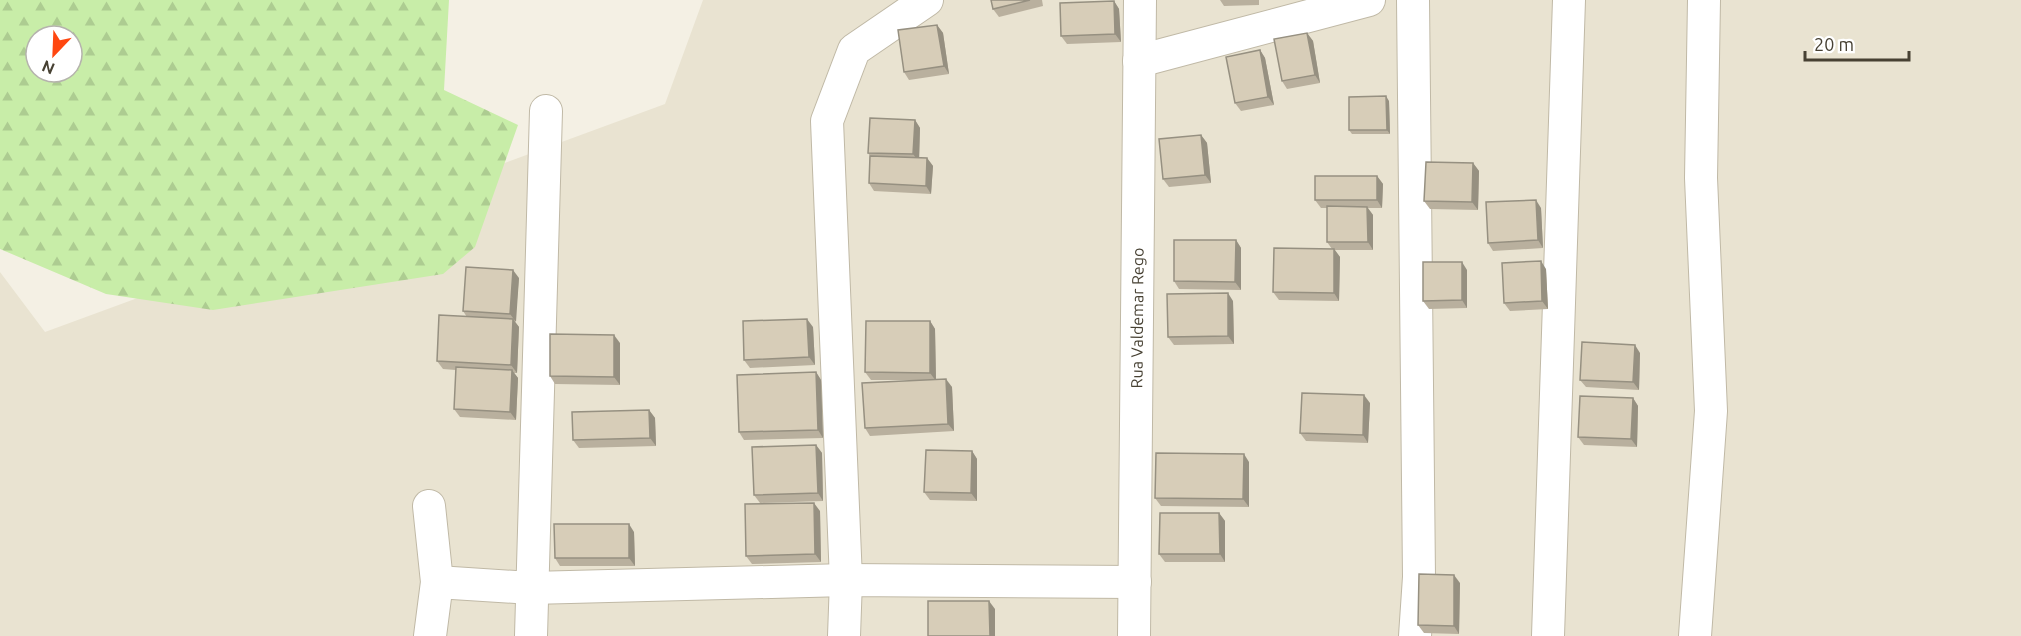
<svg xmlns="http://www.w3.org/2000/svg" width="2021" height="636" font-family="Ubuntu,sans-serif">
  <defs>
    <pattern id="forest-firs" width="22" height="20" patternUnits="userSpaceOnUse" patternTransform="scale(1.5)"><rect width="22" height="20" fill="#c8eda8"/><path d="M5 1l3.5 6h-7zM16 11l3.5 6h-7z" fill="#adcc91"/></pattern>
  </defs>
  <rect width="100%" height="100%" fill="#f4f0e4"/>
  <path fill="#e9e3d1" d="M 703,0 L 2021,0 L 2021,636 L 0,636 L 0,272 L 45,332 L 665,104 Z"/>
  <path fill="url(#forest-firs)" fill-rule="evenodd" d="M 0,0 L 449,0 L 444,90 L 518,125 L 475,247 L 443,274 L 213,310 L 106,294 L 0,249 ZM 36,36 L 72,36 L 72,72 L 36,72 Z"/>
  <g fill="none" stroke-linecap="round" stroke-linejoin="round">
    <g stroke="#c0b9a6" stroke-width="34">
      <g id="minor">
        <path d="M 1413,0 L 1419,577 L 1415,636"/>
        <path d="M 1139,61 L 1369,0"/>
        <path d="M 429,506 L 437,582 L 430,636"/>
        <path d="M 437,582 L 531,588 L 846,580 L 1135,582"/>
        <path d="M 531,636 L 546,111"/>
        <path d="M 844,636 L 846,580 L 827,121 L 854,50 L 927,0"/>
        <path id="s1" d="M 1134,636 L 1140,0"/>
        <path d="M 1548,636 L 1569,0"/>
        <path d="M 1695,636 L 1711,411 L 1701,178 L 1704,0"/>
      </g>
    </g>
    <use href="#minor" stroke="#fff" stroke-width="32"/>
  </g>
  <path fill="#b9b09e" d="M 991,0 L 1042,0 L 1043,6 L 999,17 L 993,9 Z
    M 1220,0 L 1259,0 L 1259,5 L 1224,6 Z
    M 1114,1 L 1119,9 L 1121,42 L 1067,44 L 1061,36 Z
    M 937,25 L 943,33 L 949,74 L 909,80 L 904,72 Z
    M 1307,33 L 1313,41 L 1320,83 L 1287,89 L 1282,81 Z
    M 1260,50 L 1265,58 L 1274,105 L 1241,111 L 1235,103 Z
    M 1389,101 L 1390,134 L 1352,134 L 1349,130 Z
    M 915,120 L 920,128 L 919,158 L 927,158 L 933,166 L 931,194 L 874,191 L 869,183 L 870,156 L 868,153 Z
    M 1201,135 L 1207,143 L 1211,183 L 1169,187 L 1163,179 Z
    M 1473,163 L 1479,171 L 1478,210 L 1430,209 L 1424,201 Z
    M 1377,176 L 1383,184 L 1382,208 L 1368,208 L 1373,215 L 1373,250 L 1335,250 L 1340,257 L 1339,301 L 1279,300 L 1273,292 L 1332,249 L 1327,242 L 1327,208 L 1321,208 L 1315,200 Z
    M 1541,208 L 1543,248 L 1493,251 L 1488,243 Z
    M 1236,240 L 1241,248 L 1241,290 L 1179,289 L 1174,281 Z
    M 1546,269 L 1548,309 L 1510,311 L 1504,303 Z
    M 1467,270 L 1467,308 L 1429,309 L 1423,301 Z
    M 519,278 L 515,322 L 519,327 L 517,373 L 514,373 L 518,378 L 516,420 L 460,417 L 454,409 L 456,370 L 443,369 L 437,361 L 467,317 L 463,311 Z
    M 1233,301 L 1234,344 L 1174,345 L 1168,337 Z
    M 930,321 L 935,329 L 936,379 L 952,387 L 954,431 L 870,436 L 865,428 L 914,380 L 871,380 L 865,372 Z
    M 813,327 L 815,365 L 750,368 L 744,360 Z
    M 620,343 L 620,385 L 555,384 L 550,376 Z
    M 1640,353 L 1639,390 L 1586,387 L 1580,380 Z
    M 816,372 L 821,380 L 823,438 L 744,440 L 739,432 Z
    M 1633,398 L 1638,406 L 1637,447 L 1584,445 L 1578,437 Z
    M 1370,403 L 1368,443 L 1306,441 L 1300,433 Z
    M 649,410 L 655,418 L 656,446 L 579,448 L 573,440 Z
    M 816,445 L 822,453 L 823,501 L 760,503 L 754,495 Z
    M 972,451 L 977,459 L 977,501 L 930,500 L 924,492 Z
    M 1249,462 L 1249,507 L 1161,506 L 1155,498 Z
    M 820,511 L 821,562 L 752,564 L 746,556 Z
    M 1219,513 L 1225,521 L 1225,562 L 1165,562 L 1159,554 Z
    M 634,532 L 635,566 L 560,566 L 555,558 Z
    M 1460,583 L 1459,634 L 1424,633 L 1418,625 Z"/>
  <path fill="#969081" d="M 1114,1 L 1119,9 L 1121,42 L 1115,34 Z
    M 937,25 L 943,33 L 949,74 L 944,66 Z
    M 1307,33 L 1313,41 L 1320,83 L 1315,75 Z
    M 1260,50 L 1265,58 L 1274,105 L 1268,97 Z
    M 1386,96 L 1389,101 L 1390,134 L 1387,130 Z
    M 915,120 L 920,128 L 919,162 L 913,154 Z
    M 1201,135 L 1207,143 L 1211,183 L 1205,175 Z
    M 927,158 L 933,166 L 931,194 L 926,186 Z
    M 1473,163 L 1479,171 L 1478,210 L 1472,202 Z
    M 1377,176 L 1383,184 L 1382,208 L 1377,200 Z
    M 1536,200 L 1541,208 L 1543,248 L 1538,240 Z
    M 1367,207 L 1373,215 L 1373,250 L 1368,242 Z
    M 1236,240 L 1241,248 L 1241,290 L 1235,282 Z
    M 1334,249 L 1340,257 L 1339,301 L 1334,293 Z
    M 1541,261 L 1546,269 L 1548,309 L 1542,301 Z
    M 1462,262 L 1467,270 L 1467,308 L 1462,300 Z
    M 513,270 L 519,278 L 516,322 L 510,314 Z
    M 1228,293 L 1233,301 L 1234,344 L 1228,336 Z
    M 513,319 L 519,327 L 517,373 L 511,365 Z
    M 807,319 L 813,327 L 815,365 L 809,357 Z
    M 930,321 L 935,329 L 936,381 L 930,373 Z
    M 614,335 L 620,343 L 620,385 L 614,377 Z
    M 1635,345 L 1640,353 L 1639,390 L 1633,382 Z
    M 512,370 L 518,378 L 516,420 L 510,412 Z
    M 816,372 L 821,380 L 823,438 L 818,430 Z
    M 946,379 L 952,387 L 954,431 L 948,424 Z
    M 1364,395 L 1370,403 L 1368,443 L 1363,435 Z
    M 1633,398 L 1638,406 L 1637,447 L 1631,439 Z
    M 649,410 L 655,418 L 656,446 L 650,438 Z
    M 816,445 L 822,453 L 823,501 L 818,493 Z
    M 972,451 L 977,459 L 977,501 L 971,493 Z
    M 1244,454 L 1249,462 L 1249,507 L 1243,499 Z
    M 814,503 L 820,511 L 821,562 L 815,554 Z
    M 1219,513 L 1225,521 L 1225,562 L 1220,554 Z
    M 629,524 L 634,532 L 635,566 L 629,558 Z
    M 1454,575 L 1460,583 L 1459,634 L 1454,626 Z
    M 989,601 L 995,609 L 995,636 L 990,636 Z"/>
  <path fill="#d7cdb8" stroke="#969081" stroke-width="1.5" d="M 991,0 L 1030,0 L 993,9 Z
    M 1114,1 L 1115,34 L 1061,36 L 1060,3 Z
    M 937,25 L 944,66 L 904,72 L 898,30 Z
    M 1307,33 L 1315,75 L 1282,81 L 1274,39 Z
    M 1260,50 L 1268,97 L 1235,103 L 1226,57 Z
    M 1386,96 L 1387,130 L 1349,130 L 1349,97 Z
    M 870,118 L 915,120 L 913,154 L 868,153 Z
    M 1201,135 L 1205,175 L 1163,179 L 1159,139 Z
    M 870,156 L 927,158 L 926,186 L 869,183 Z
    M 1426,162 L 1473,163 L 1472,202 L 1424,201 Z
    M 1315,176 L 1377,176 L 1377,200 L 1315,200 Z
    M 1536,200 L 1538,240 L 1488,243 L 1486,202 Z
    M 1327,206 L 1367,207 L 1368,242 L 1327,242 Z
    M 1174,240 L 1236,240 L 1235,282 L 1174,281 Z
    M 1274,248 L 1334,249 L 1334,293 L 1273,292 Z
    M 1541,261 L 1542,301 L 1504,303 L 1502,263 Z
    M 1423,262 L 1462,262 L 1462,300 L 1423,301 Z
    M 466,267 L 513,270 L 510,314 L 463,311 Z
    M 1228,293 L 1228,336 L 1168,337 L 1167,294 Z
    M 439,315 L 513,319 L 511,365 L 437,361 Z
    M 807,319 L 809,357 L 744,360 L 743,321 Z
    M 866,321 L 930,321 L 930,373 L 865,372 Z
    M 550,334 L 614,335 L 614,377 L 550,376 Z
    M 1582,342 L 1635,345 L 1633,382 L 1580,380 Z
    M 456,367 L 512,370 L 510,412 L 454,409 Z
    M 816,372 L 818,430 L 739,432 L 737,375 Z
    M 946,379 L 948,424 L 865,428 L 862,383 Z
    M 1302,393 L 1364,395 L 1363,435 L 1300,433 Z
    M 1580,396 L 1633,398 L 1631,439 L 1578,437 Z
    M 649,410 L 650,438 L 573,440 L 572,412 Z
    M 816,445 L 818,493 L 754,495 L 752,447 Z
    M 926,450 L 972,451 L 971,493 L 924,492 Z
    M 1156,453 L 1244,454 L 1243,499 L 1155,498 Z
    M 814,503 L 815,554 L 746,556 L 745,504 Z
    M 1160,513 L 1219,513 L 1220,554 L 1159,554 Z
    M 554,524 L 629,524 L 629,558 L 555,558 Z
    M 1419,574 L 1454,575 L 1454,626 L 1418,625 Z
    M 928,601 L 989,601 L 990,636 L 928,636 Z"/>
  <g text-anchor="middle" stroke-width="6" stroke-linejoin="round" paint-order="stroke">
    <g font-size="16" fill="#474133" stroke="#fff">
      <text dy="6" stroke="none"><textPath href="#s1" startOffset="318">Rua Valdemar Rego</textPath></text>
    </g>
  </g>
  <g transform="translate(54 54) rotate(203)"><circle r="28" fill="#ffffff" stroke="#b5b3ad" stroke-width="1.5"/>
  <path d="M0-4.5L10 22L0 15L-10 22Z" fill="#ff4710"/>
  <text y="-9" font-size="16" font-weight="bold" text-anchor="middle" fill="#474133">N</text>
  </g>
  <path d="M1805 51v9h104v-9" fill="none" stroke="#474133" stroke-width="3"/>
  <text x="1814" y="51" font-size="18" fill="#474133" stroke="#ffffff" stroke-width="4.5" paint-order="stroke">20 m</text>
</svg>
